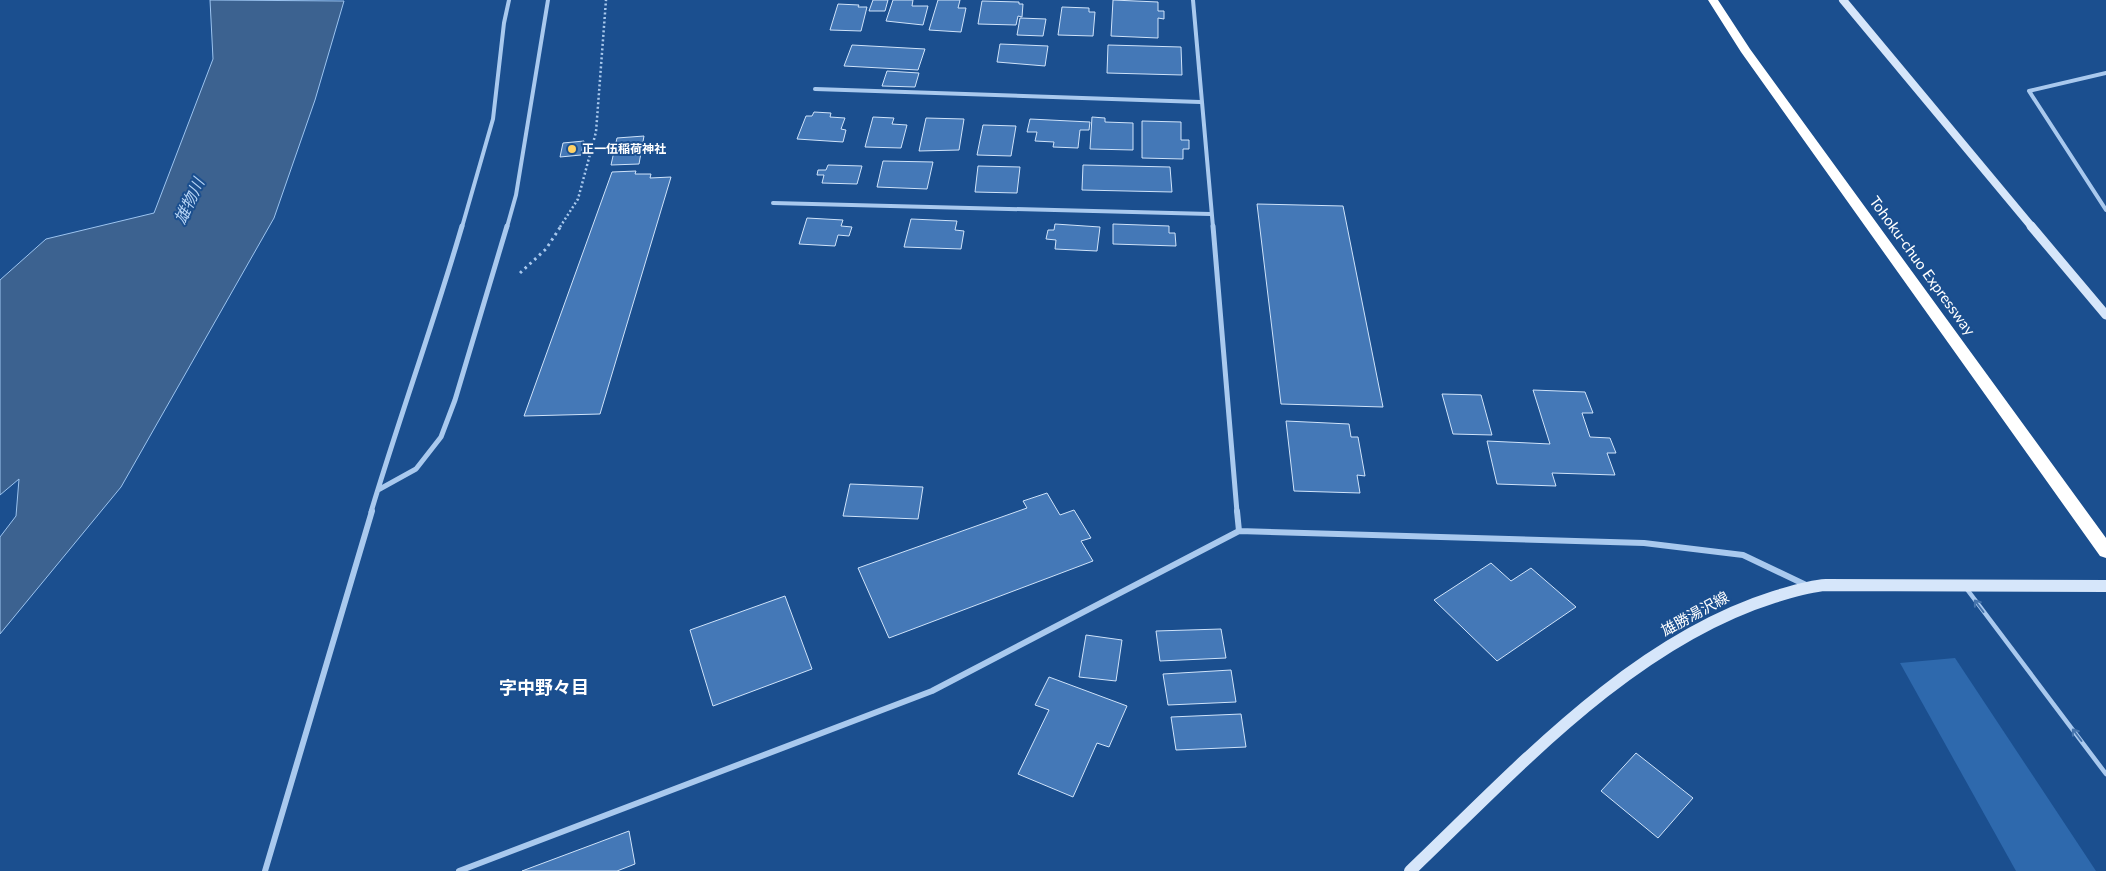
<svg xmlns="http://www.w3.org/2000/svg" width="2106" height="871" font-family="Lato,'Noto Sans JP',sans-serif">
  <rect width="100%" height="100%" fill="#1b4f8f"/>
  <path fill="#2e69ad" d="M 1955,658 L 2096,871 L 2016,871 L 1900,663 Z"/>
  <path fill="#3c6290" stroke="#9cc4f0" d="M 210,0 L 344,1 L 315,100 L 274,218 L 121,487 L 0,634 L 0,537 L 16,516 L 19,479 L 0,495 L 0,280 L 46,239 L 154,213 L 213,59 Z"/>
  <path fill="#4478b7" stroke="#cfe3fa" d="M 873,0 L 888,0 L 885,11 L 869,11 Z
    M 893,0 L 913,0 L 912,6 L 928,6 L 923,25 L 886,21 Z
    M 938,0 L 960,0 L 958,8 L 966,8 L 961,32 L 929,30 Z
    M 1113,0 L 1158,2 L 1158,11 L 1164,11 L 1164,19 L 1158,18 L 1158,38 L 1111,36 Z
    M 982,1 L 1019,2 L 1019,4 L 1023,4 L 1022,17 L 1018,16 L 1016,25 L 978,24 Z
    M 838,4 L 859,5 L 858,7 L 867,7 L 861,31 L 830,30 Z
    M 1062,7 L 1089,8 L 1089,12 L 1095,12 L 1093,36 L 1058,35 Z
    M 1020,18 L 1046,19 L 1043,36 L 1017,35 Z
    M 1000,44 L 1048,46 L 1045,66 L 997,62 Z
    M 852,45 L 925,49 L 918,70 L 844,66 Z
    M 1108,45 L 1181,47 L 1182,75 L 1107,73 Z
    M 887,71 L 919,73 L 915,87 L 882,86 Z
    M 814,112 L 831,113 L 830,117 L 845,118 L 841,129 L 846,130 L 843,142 L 797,139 L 806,116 L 812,116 Z
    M 873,117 L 894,118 L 892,124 L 907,125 L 901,148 L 865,147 Z
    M 1092,117 L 1105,118 L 1105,122 L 1133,123 L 1133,150 L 1090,149 Z
    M 926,118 L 964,119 L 959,150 L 919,151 Z
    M 1030,119 L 1090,122 L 1089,130 L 1080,130 L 1078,148 L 1053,147 L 1054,142 L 1035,141 L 1037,132 L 1027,132 Z
    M 1142,121 L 1181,122 L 1181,140 L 1189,140 L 1189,149 L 1183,149 L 1183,159 L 1142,158 Z
    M 983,125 L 1016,126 L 1011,156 L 977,155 Z
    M 644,136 L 639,164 L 611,165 L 617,138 Z
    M 584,141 L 581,155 L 560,157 L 563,143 Z
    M 883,161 L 933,162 L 927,189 L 877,187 Z
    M 828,165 L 862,166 L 857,184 L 822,183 L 824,175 L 817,175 L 818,170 L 826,170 Z
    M 1083,165 L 1170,167 L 1172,192 L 1082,190 Z
    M 978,166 L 1020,167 L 1017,193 L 975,192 Z
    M 636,171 L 635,174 L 651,174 L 650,178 L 671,177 L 600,414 L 524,416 L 612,172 Z
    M 1257,204 L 1343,206 L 1383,407 L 1281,404 Z
    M 807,218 L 843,220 L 841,226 L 852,227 L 849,236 L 838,235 L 835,246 L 799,244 Z
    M 911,219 L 957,221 L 955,230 L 964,231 L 961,249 L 904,247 Z
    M 1055,224 L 1100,227 L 1097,251 L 1055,249 L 1056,240 L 1046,239 L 1048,230 L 1054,230 Z
    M 1113,224 L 1169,226 L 1169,233 L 1175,233 L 1176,246 L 1113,244 Z
    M 1533,390 L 1585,392 L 1593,413 L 1582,413 L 1590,437 L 1610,438 L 1616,453 L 1607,453 L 1615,475 L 1552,473 L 1556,486 L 1497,484 L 1487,441 L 1550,444 Z
    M 1442,394 L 1481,395 L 1492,435 L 1453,434 Z
    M 1286,421 L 1349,424 L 1351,437 L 1358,437 L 1365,476 L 1357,475 L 1360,493 L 1294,491 Z
    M 850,484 L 923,487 L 918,519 L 843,516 Z
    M 1047,493 L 1060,515 L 1074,510 L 1091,538 L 1081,541 L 1093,561 L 889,638 L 858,568 L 1027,508 L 1023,501 Z
    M 1491,563 L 1511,581 L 1531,568 L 1576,607 L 1497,661 L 1434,600 Z
    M 785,596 L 812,669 L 713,706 L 690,630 Z
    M 1221,629 L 1226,658 L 1160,661 L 1156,631 Z
    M 1086,635 L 1122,640 L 1116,681 L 1079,677 Z
    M 1231,670 L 1236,702 L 1168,705 L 1163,674 Z
    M 1049,677 L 1127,706 L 1109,747 L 1097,743 L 1073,797 L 1018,774 L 1049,710 L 1035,705 Z
    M 1241,714 L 1246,747 L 1176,750 L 1171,717 Z
    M 1636,753 L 1693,798 L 1658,838 L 1601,791 Z
    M 629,831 L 635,864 L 617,871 L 522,871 Z"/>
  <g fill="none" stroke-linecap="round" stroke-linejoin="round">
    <path stroke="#a9c9ee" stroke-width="2.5" stroke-dasharray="2 2.5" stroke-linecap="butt" d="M 560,227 L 578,199 L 596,132 L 606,0"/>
    <path stroke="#a9c9ee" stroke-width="3" stroke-dasharray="2.5 4" stroke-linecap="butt" d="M 520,273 L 546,249 L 561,226"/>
    <path stroke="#a9c9ee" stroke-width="4.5" d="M 1966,588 L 2106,774"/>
    <path stroke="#a9c9ee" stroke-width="4" d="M 1193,0 L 1213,227
      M 2106,73 L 2029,91 L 2106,210
      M 815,89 L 1200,102
      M 773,203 L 1210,214
      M 462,227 L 493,119 L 504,23 L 509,0
      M 507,227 L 516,195 L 548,0"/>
    <path stroke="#a9c9ee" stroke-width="5" d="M 1213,226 L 1237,512
      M 378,490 L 416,469 L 441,437 L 455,400 L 507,226
      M 371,512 C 400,416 434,322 462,226"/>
    <path stroke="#a9c9ee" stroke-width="6" d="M 1237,511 L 1239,531
      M 265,871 L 372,511
      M 459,871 L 932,691 L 1239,531 L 1644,543 L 1743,555 L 1806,585"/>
    <path stroke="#d6e6fa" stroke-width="8" d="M 1843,0 L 2032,227"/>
    <path stroke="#d6e6fa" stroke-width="9" d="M 2031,226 L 2106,315"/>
    <path stroke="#d6e6fa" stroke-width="12" d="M 1410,871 C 1516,770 1631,642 1774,597 C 1791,592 1808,586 1826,585 L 2106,586"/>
    <path fill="#fff" fill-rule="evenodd" d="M 1708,0 L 1718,0 L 1750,49 L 2106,538 L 2106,558 L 2100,556 L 1741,52 Z"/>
  </g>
  <defs><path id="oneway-shaft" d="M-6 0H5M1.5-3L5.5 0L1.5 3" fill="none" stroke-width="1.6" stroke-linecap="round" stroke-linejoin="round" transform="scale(1.25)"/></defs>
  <g stroke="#4674ac">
    <use href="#oneway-shaft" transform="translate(1979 606) rotate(-127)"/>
    <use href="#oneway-shaft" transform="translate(2077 735) rotate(-127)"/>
  </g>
  <circle fill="#ffd166" stroke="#1b4f8f" stroke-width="2" cx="572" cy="149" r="5"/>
  <g text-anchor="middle" stroke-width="4" stroke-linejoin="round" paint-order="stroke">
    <g font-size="12" font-weight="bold" fill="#fff" stroke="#1b4f8f" text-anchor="start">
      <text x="582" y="153">正一伍稲荷神社</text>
    </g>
    <g font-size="15" fill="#fff" stroke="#1b4f8f">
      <text transform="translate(1922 266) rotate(54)" y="5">Tohoku-chuo Expressway</text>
      <text transform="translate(1695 614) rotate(-29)" y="5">雄勝湯沢線</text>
    </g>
    <g font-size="16" font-style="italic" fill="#b5d3f5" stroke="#1b4f8f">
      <text transform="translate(189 201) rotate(-65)" y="6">雄物川</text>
    </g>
    <g font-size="18" font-weight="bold" fill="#fff" stroke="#1b4f8f">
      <text x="544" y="694">字中野々目</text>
    </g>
  </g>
</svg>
